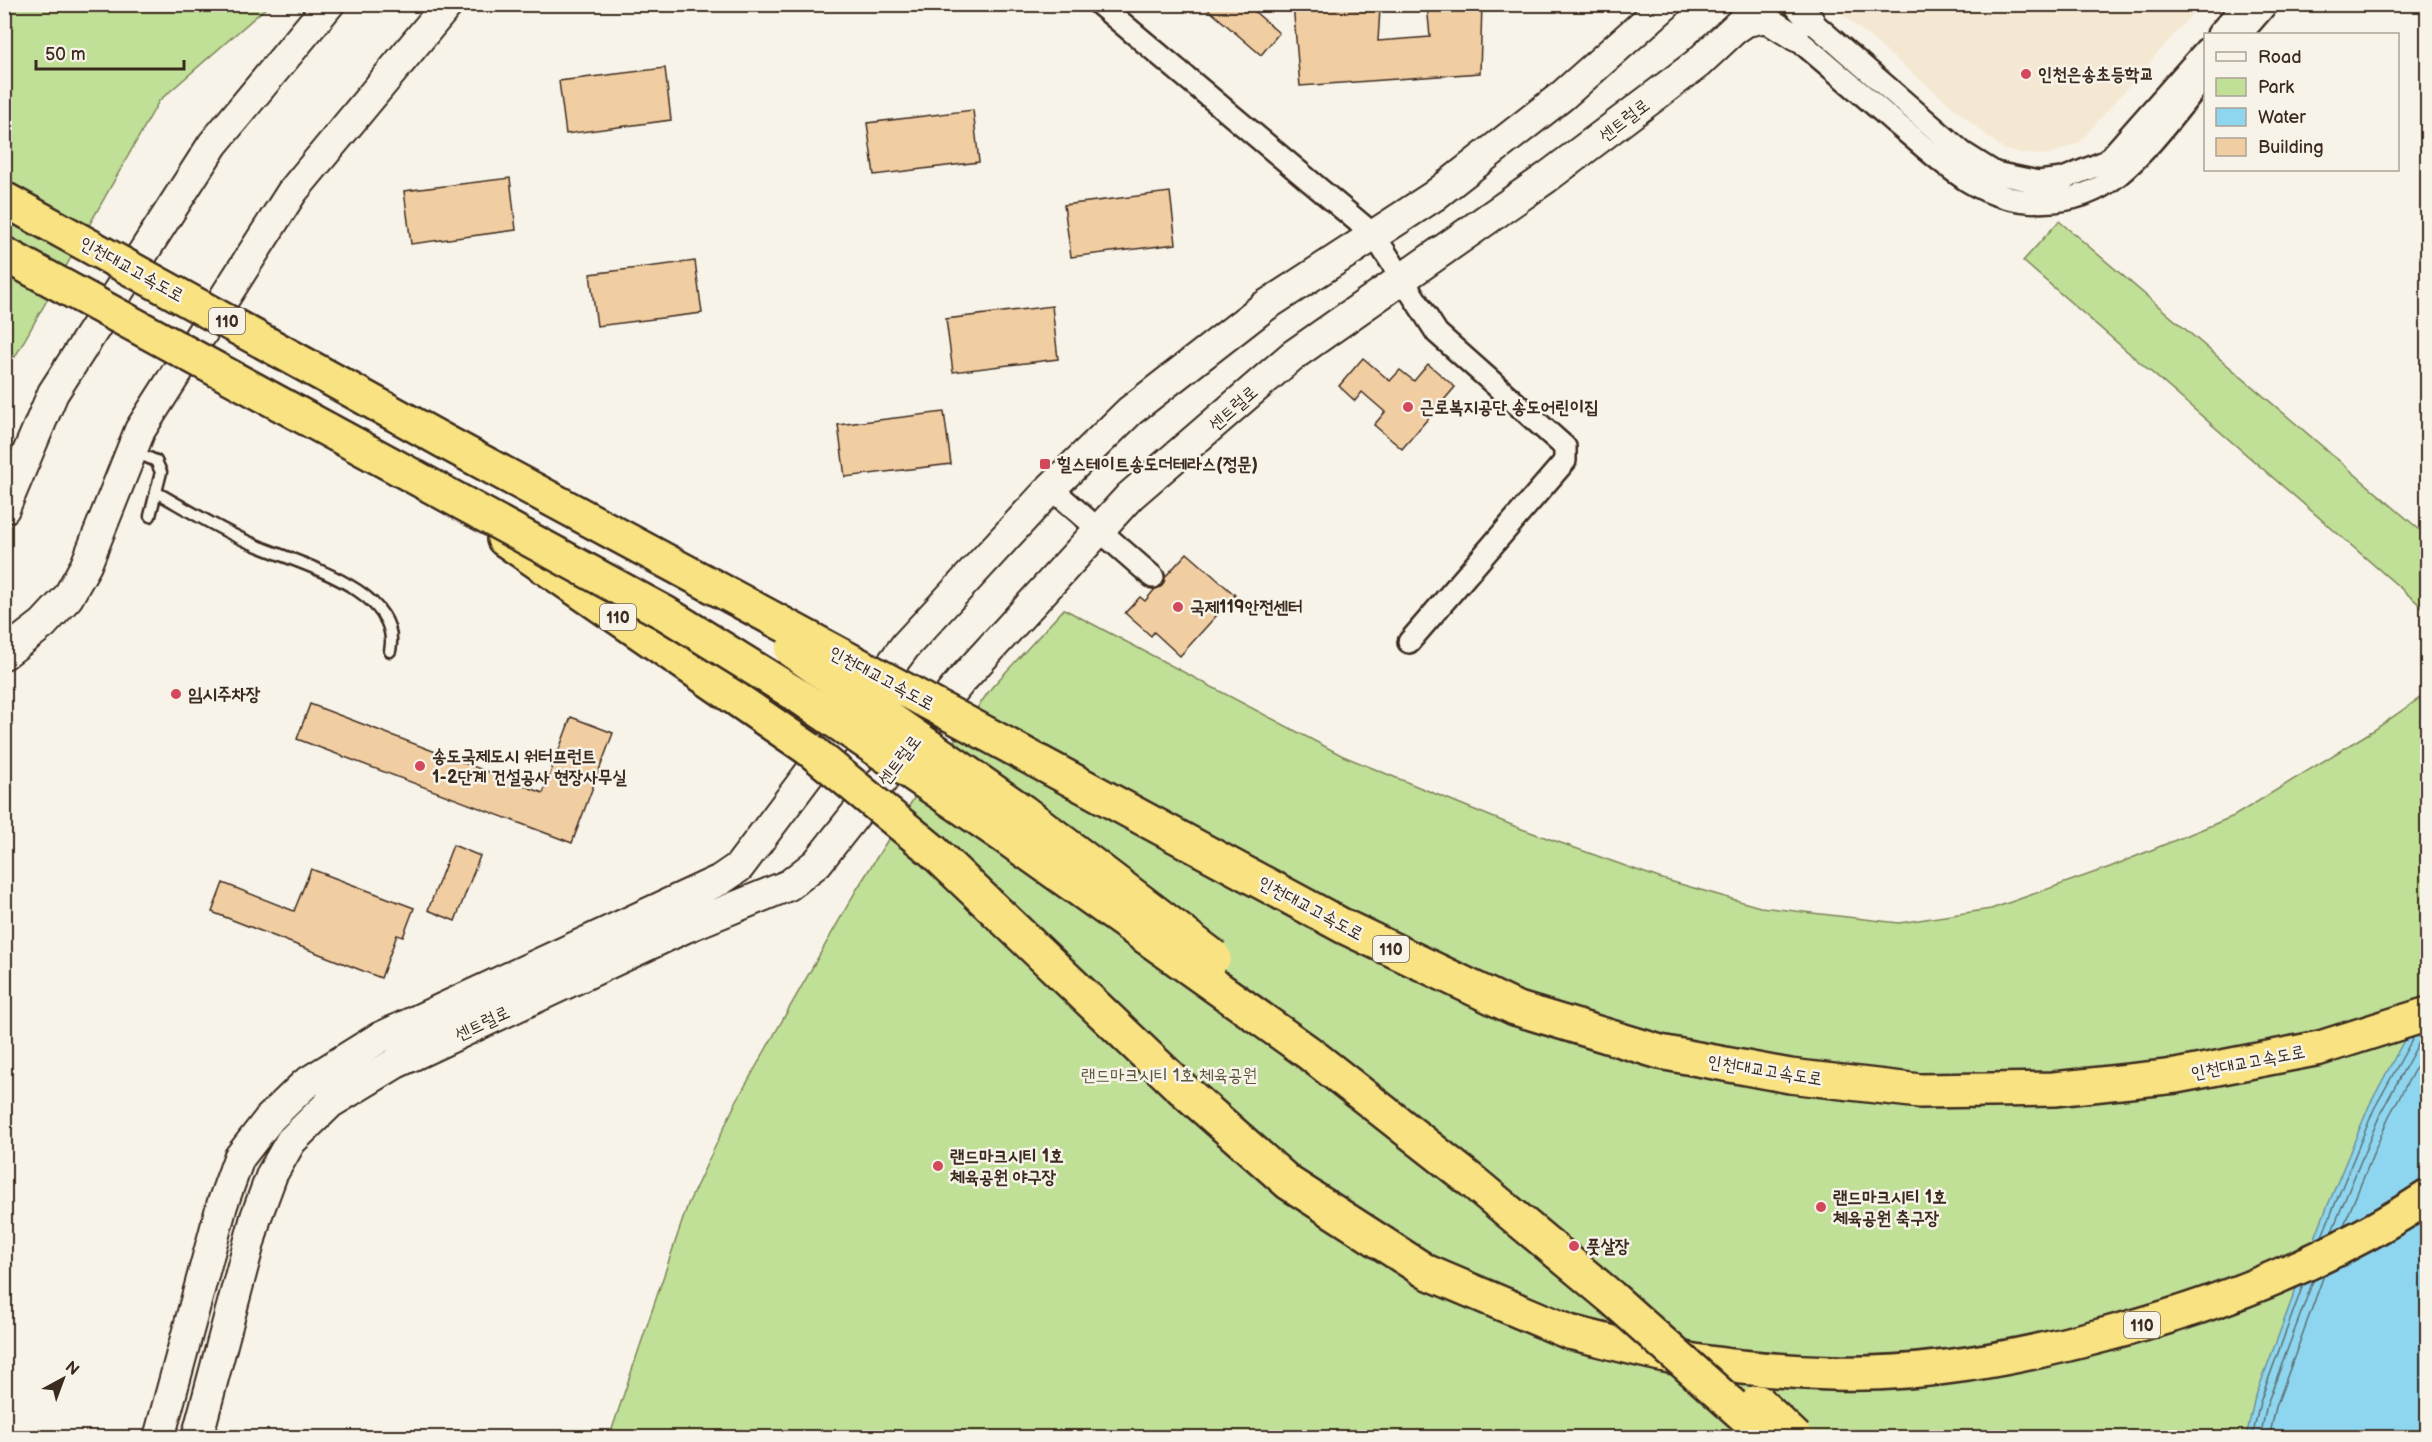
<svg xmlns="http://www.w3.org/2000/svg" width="2432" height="1442" font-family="'Balsamiq Sans','Poor Story',sans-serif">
  <rect width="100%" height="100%" fill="#f7f3e8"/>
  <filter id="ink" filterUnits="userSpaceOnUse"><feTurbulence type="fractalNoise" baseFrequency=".0167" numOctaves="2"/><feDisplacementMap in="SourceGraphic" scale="12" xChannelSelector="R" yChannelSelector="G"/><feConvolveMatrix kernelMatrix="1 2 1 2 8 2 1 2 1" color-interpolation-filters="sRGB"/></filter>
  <g filter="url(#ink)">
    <path fill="#f5e8d3" d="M 1831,5 L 2200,5 L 2079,143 L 2049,154 L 2034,155 L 2004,150 Z"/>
    <path fill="#c0df97" stroke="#7e845a" stroke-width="1.5" d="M 4,5 L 269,5 L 159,101 L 15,357 L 4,351 Z
      M 2059,221 L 2427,536 L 2427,611 L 2023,261 Z
      M 1064,609 L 1343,756 L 1519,828 L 1659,878 L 1760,907 L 1899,923 L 1991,909 L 2110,867 L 2234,816 L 2374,730 L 2427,693 L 2427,1012 L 2249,1437 L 609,1438 L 688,1204 L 737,1100 L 857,889 L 919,790 L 992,687 Z"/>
    <path fill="#8ed6ef" stroke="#6d919b" stroke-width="1.5" d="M 2427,997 L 2427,1437 L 2246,1438 L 2254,1401 L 2321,1222 L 2369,1106 Z"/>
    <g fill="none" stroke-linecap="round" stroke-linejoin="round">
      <path stroke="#5c6f72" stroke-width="1.5" d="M 2344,1225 L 2389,1116 L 2428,1045
        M 2332,1231 L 2381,1112 L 2423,1035
        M 2322,1236 L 2374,1109 L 2413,1038
        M 2252,1438 L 2260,1402 L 2303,1285
        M 2260,1438 L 2267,1404 L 2313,1281
        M 2269,1438 L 2276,1407 L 2324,1275"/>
    </g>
    <path fill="#f1cda2" stroke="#3b2a1e" stroke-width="1.5" d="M 1202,4 L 1246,4 L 1279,33 L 1261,55 Z
      M 1293,4 L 1355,4 L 1355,9 L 1380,9 L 1378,41 L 1430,37 L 1427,4 L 1482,4 L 1480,73 L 1300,86 Z
      M 665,68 L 671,120 L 566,134 L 559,81 Z
      M 973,110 L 979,162 L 874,175 L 867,123 Z
      M 510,178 L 516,230 L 411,244 L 404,191 Z
      M 1170,192 L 1176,244 L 1071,257 L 1064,205 Z
      M 695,261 L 702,313 L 597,326 L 590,274 Z
      M 1052,306 L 1058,359 L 953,372 L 946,319 Z
      M 1363,358 L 1390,381 L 1400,370 L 1414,381 L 1428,364 L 1455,387 L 1402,449 L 1374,425 L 1385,412 L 1362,392 L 1355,401 L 1339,386 Z
      M 944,412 L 951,464 L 845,477 L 838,425 Z
      M 1187,553 L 1235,595 L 1180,656 L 1154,632 L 1151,636 L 1125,613 L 1140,597 L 1145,601 L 1155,589 L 1162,586 L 1165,577 Z
      M 310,704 L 543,793 L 571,717 L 613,733 L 572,843 L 297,739 Z
      M 453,845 L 480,856 L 455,921 L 428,910 Z
      M 311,869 L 414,908 L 403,937 L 397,935 L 381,978 L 212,912 L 223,883 L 294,911 Z"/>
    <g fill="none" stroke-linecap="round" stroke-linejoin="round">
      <g stroke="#3b2a1e" stroke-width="15">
        <path id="service" d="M 135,452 L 156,461 L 161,472 L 150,516
          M 156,492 C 188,510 220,530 253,544 C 296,563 403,589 390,651"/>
      </g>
      <g stroke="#3b2a1e" stroke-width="26">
        <path id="minor" d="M 1099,4 L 1374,235 L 1437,333 L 1565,447 L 1565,461 L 1409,642
          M 1811,21 L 1963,153 L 1995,173 L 2038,182 L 2063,179 L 2107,161 L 2206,49
          M 2218,34 L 2244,4
          M 2241,34 L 2267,4
          M 1796,38 C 1828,65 1861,93 1893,121 C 1918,141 1941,164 1968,181 C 2014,209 2075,210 2118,175 C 2151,148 2178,109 2206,76
          M 1051,488 L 1153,577"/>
      </g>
      <g stroke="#3b2a1e" stroke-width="30">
        <path id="tertiary" d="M 1797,4 L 1811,21
          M 1735,31 L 1747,23 L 1766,19 L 1796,38"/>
      </g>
      <g stroke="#3b2a1e" stroke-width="34">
        <path id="secondary" d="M 4,509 L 53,393 L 213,144 L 329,4
          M 4,654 L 43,624 L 68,597 L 86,565 L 140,430 L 292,192 L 448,4
          M 159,1438 L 222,1205 L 239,1158 L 270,1118 L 305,1084 L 379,1038 L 720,880 L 739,867 L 906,645 L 1051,488 L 1130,411 L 1265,306 L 1434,196 L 1562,96 L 1666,4
          M 197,1438 L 256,1217 L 272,1174 L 291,1141 L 330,1103 L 396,1063 L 686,927 L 789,885 L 817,863 L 960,682 L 1130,496 L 1292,356 L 1546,178 L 1697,64 L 1761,4"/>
      </g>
      <g stroke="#3b2a1e" stroke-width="38">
        <path id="motorway" d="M 504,539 L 809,749
          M 1569,1332 C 1612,1342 1657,1355 1701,1362 C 1744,1368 1789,1372 1832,1373 C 1922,1376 2013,1359 2100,1336 C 2216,1306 2327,1263 2428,1197"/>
      </g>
      <path stroke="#3b2a1e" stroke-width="4" stroke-dasharray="6 4.5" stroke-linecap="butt" d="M 49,4 L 67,8 L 88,4"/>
      <use href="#service" stroke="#f7f3e8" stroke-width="10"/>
      <use href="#minor" stroke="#f7f3e8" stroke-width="21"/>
      <use href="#tertiary" stroke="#f7f3e8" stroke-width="26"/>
      <use href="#secondary" stroke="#f7f3e8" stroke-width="30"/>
      <use href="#motorway" stroke="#f8e281" stroke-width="33"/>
      <g stroke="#3b2a1e" stroke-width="38" stroke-linecap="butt">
        <path id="motorway-bridge" d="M 4,199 L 449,444 L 1343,926 L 1515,1008 L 1660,1052 L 1790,1076 L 1920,1091 L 2054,1089 L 2176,1076 L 2320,1048 L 2428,1014
          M 4,254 L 665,613 L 797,695 L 1004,836 L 1309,1053 L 1472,1181 L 1611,1297 L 1769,1438
          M 792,651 L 1022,811 L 1214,957
          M 809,749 L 932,850 L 1178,1085 L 1289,1183 L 1427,1272 L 1569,1332
          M 1758,1402 L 1796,1438"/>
      </g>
      <use href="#motorway-bridge" stroke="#f8e281" stroke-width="33"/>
    </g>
  </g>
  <g fill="#d1495b" stroke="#f7f3e8" stroke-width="2">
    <circle cx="2026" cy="74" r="6"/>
    <circle cx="1408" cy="407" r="6"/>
    <rect x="1039" y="458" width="12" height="12" rx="3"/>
    <circle cx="1178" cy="607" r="6"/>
    <circle cx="176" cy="694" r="6"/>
    <circle cx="420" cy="766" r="6"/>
    <circle cx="938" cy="1166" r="6"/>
    <circle cx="1821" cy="1207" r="6"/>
    <circle cx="1574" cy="1246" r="6"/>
  </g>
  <g text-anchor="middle" stroke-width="5" stroke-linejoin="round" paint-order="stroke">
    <g fill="#f7f3e8" stroke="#73665b" stroke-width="1.5">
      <rect x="209" y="308" width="36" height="26" rx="4.5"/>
      <rect x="600" y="604" width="36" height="26" rx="4.5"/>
      <rect x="1373" y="936" width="36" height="26" rx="4.5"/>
      <rect x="2124" y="1312" width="36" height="26" rx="4.5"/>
    </g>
    <g font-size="16" font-weight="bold" fill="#3b2a1e">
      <text x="227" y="327">110</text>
      <text x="618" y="623">110</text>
      <text x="1391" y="955">110</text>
      <text x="2142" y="1331">110</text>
    </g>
    <g font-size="18" font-weight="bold" fill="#3b2a1e" stroke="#f7f3e8" text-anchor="start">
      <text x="2038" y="80">인천은송초등학교</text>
      <text x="1420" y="413">근로복지공단 송도어린이집</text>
      <text x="1057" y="470">힐스테이트송도더테라스(정문)</text>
      <text x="1190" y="613">국제119안전센터</text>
      <text x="188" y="700">임시주차장</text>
      <text x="432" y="762">송도국제도시 워터프런트<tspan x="432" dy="21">1-2단계 건설공사 현장사무실</tspan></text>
      <text x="950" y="1162">랜드마크시티 1호<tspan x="950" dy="21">체육공원 야구장</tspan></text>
      <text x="1833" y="1203">랜드마크시티 1호<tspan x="1833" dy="21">체육공원 축구장</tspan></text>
      <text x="1586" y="1252">풋살장</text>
    </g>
    <g font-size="18" fill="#3b2a1e" stroke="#f7f3e8">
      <text transform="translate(1624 120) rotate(-37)" y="6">센트럴로</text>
      <text transform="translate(132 269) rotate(29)" y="6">인천대교고속도로</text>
      <text transform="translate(1233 408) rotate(-41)" y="6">센트럴로</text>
      <text transform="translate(882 678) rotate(28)" y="6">인천대교고속도로</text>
      <text transform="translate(899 760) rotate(-52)" y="6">센트럴로</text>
      <text transform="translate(1311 908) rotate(28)" y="6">인천대교고속도로</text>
      <text transform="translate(482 1023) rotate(-25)" y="6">센트럴로</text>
      <text transform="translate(2248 1062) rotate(-11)" y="6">인천대교고속도로</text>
      <text transform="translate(1765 1070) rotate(9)" y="6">인천대교고속도로</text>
    </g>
    <g font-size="18" fill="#5c573c" stroke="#f7f3e8">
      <text x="1169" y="1081">랜드마크시티 1호 체육공원</text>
    </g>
  </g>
  <rect width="2432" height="1442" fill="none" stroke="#f7f3e8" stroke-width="24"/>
  <rect x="12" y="12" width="2408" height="1418" fill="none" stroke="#3b2a1e" stroke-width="2" filter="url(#ink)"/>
  <rect x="2204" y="33" width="195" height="138" fill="#f7f3e8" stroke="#aca397" stroke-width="1.5"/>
  <rect x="2216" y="52" width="30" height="9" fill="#f7f3e8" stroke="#aca397" stroke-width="1.5"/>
  <text x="2258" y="63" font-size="18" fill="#3b2a1e">Road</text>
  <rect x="2216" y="78" width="30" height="18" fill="#c0df97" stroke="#aca397" stroke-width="1.5"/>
  <text x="2258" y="93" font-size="18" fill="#3b2a1e">Park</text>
  <rect x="2216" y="108" width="30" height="18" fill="#8ed6ef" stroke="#aca397" stroke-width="1.5"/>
  <text x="2258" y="123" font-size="18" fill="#3b2a1e">Water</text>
  <rect x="2216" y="138" width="30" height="18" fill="#f1cda2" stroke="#aca397" stroke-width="1.5"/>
  <text x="2258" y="153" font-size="18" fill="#3b2a1e">Building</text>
  <g transform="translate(63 1379) rotate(41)" stroke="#f7f3e8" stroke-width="4.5" paint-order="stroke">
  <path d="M0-4.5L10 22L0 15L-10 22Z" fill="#3b2a1e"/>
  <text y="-9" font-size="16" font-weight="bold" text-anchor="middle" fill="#3b2a1e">N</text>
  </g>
  <path d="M36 60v9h148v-9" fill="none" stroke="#3b2a1e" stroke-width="3"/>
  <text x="45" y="60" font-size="18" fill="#3b2a1e" stroke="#f7f3e8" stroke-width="4.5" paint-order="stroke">50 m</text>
</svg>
